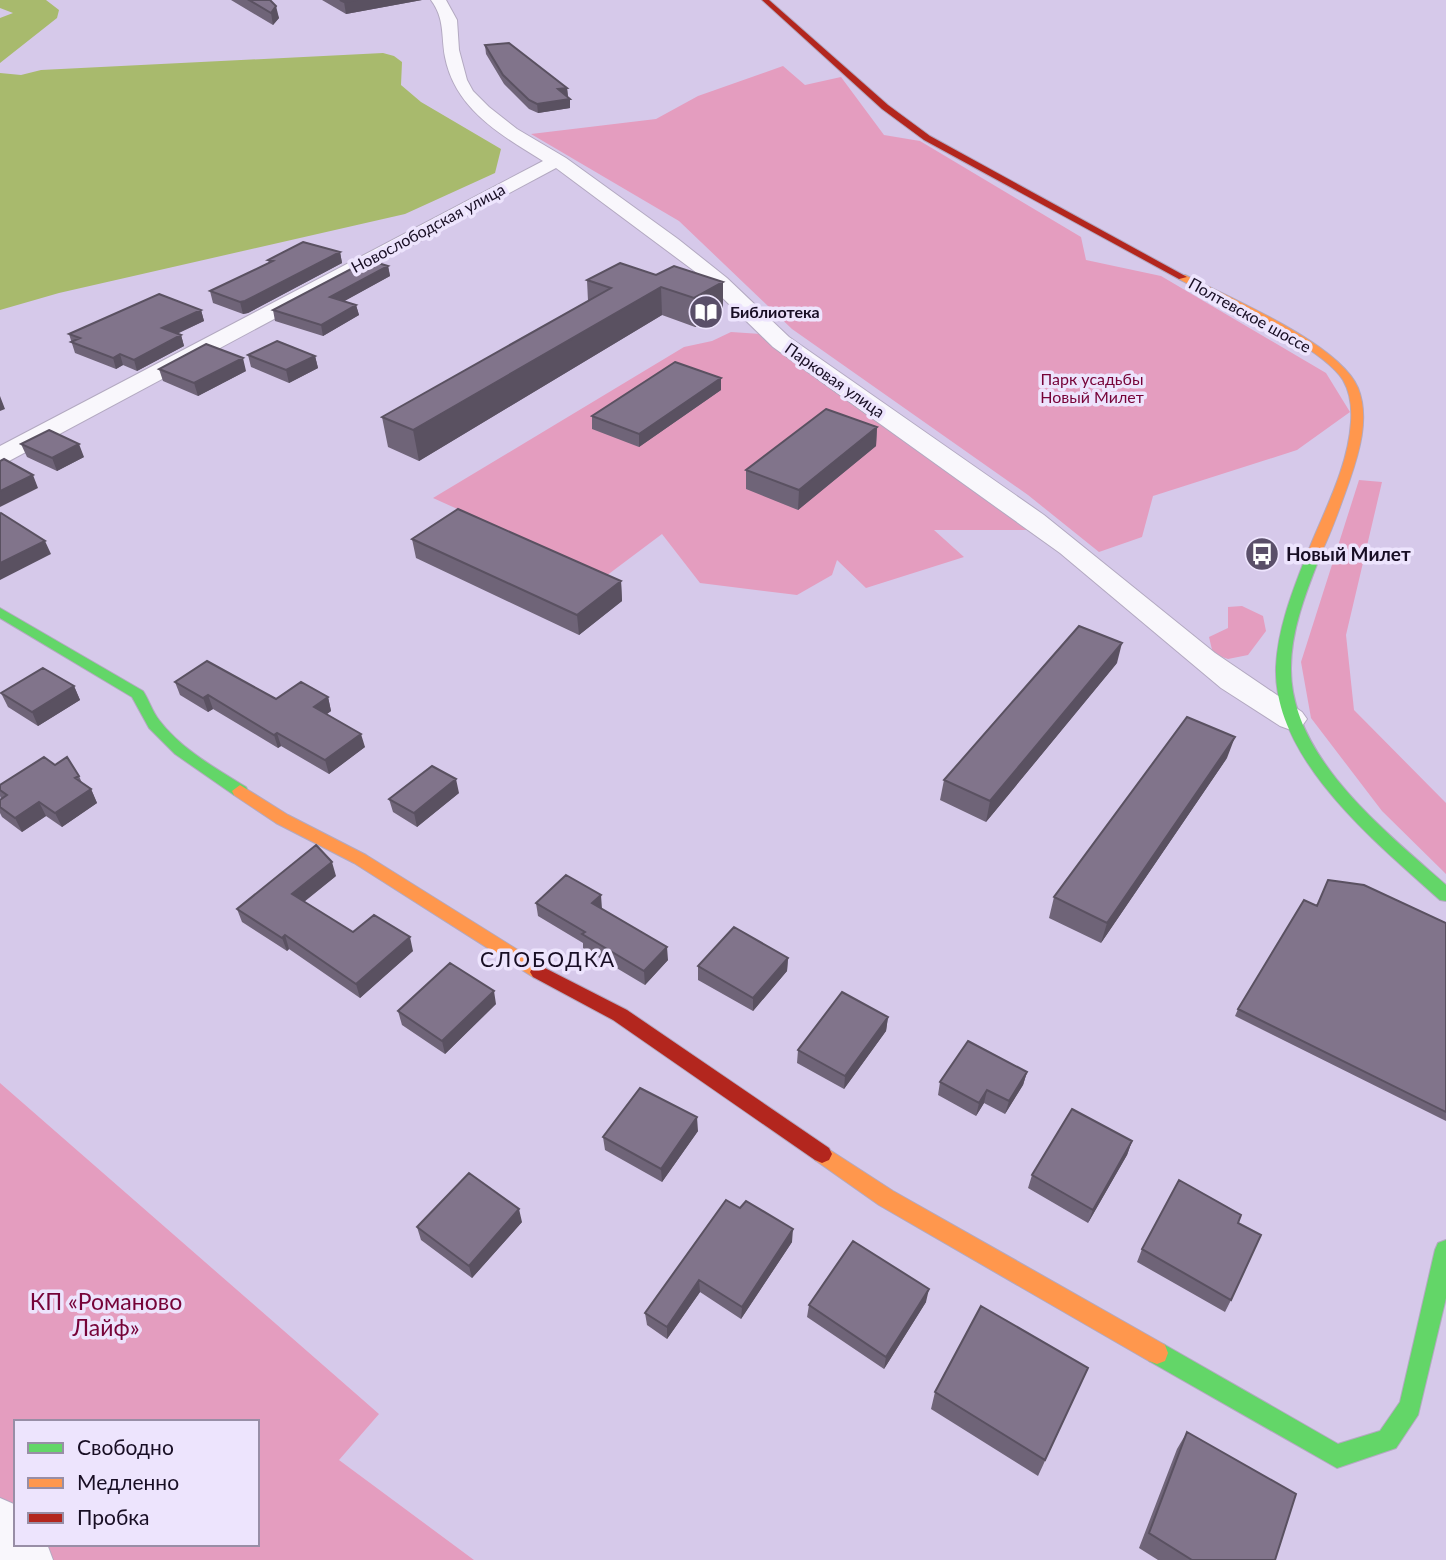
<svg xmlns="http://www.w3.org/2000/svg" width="1446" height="1560" font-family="Lato,sans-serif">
  <rect width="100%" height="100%" fill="#d6c9ea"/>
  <path fill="#e49dbf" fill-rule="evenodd" d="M 783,66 L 805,85 L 841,77 L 884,135 L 920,141 L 1081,237 L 1086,260 L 1161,276 L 1326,373 L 1350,412 L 1297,450 L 1153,496 L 1142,537 L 1099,552 L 1028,495 L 792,329 L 679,221 L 531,134 L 656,119 L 698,96 Z
    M 731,332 L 761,334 L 836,392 L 1030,530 L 934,530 L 964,557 L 866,588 L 837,560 L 832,575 L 797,595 L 700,583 L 662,534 L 606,576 L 433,498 L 684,347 L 712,341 Z
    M 1359,480 L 1382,482 L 1346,635 L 1354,710 L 1446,803 L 1446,874 L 1382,811 L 1311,718 L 1301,662 Z
    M 1242,606 L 1263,616 L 1266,631 L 1248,655 L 1228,659 L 1213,654 L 1209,637 L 1228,628 L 1228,607 Z
    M 0,1083 L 379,1414 L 339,1460 L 474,1560 L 0,1560 ZM 16,1422 L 257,1422 L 257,1544 L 16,1544 Z"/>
  <path fill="#a8ba6d" d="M 0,0 L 46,0 L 59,10 L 57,18 L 0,63 L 0,18 L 13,13 L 0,8 Z
    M 383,53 L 394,56 L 402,62 L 401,85 L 421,102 L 501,149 L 495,173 L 405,214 L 59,293 L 0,310 L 0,73 L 21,75 L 41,70 Z"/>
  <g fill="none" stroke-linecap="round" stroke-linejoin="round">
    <g stroke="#b3a9c1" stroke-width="2">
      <path id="street" d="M 431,0 L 446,0 L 457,20 L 459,50 L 467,80 L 473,91 L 489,107 L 517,129 L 566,158 L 678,239 L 727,278 L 789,337 L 1044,515 L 1215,653 L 1302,712 L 1307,719 L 1302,726 L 1291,730 L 1280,726 L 1221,688 L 1060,553 L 773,347 L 697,273 L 556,168 L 9,461 L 0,464 L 0,446 L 543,161 C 501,135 455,109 445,57 C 441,35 445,19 431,0 Z
        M 0,1498 L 16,1505 L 16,1544 L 47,1544 L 53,1560 L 0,1560 Z"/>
    </g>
    <g stroke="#b3a9c1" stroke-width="2">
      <path id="fast" d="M 1314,550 L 1321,554 C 1307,590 1291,629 1291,668 C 1290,757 1385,831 1446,885 L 1446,901 L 1440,900 C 1377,843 1273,760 1276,667 C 1278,627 1293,590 1307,554 Z
        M 0,608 L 143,691 C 149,700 152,711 159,720 C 181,749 215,768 246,787 L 248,791 L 246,795 L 234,795 L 175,754 L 149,728 L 132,697 L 0,618 Z
        M 1446,1240 L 1446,1298 L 1418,1415 L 1396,1448 L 1337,1468 L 1149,1361 L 1146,1353 L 1149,1345 L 1157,1342 L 1165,1345 L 1338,1444 L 1380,1431 L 1400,1402 L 1435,1250 L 1438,1243 Z"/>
    </g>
    <g stroke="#b3a9c1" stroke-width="2">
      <path id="slow" d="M 1179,275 L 1185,275 C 1228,297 1340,344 1358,388 C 1370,418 1359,453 1349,482 C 1340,507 1331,534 1319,557 L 1309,557 L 1307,554 C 1324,511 1348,468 1351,422 C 1352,408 1350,392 1343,380 C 1321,345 1218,300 1179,279 Z
        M 240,785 L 288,815 L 366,855 L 545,967 L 548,972 L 545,977 L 539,979 L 533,977 L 354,863 L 276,823 L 234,795 L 232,791 Z
        M 822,1145 L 893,1191 L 1165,1345 L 1168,1353 L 1165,1361 L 1157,1364 L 1149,1361 L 879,1205 L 815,1160 L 812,1154 L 815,1148 Z"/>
    </g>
    <g stroke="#b3a9c1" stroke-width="2">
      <path id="jam" d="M 762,0 L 769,0 L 888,105 L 930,136 L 1187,277 L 1179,279 L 924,140 L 882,109 Z
        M 539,965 L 627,1010 L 829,1148 L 832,1154 L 829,1160 L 822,1163 L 815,1160 L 613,1020 L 533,977 L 530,972 L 533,967 Z"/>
    </g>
    <use href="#street" fill="#f9f7fc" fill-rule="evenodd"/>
    <use href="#fast" fill="#63d668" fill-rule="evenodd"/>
    <use href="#slow" fill="#ff974d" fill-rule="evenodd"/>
    <use href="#jam" fill="#b3261e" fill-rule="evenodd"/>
  </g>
  <path fill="#6f6478" d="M 231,0 L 270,0 L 279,18 L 273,25 Z
    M 322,0 L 422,0 L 346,14 Z
    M 485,45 L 567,88 L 568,97 L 567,97 L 570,108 L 538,113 L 529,109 L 504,84 L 486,54 Z
    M 340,252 L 342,263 L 248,313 L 243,314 L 213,303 L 210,291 L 269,263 L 268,260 Z
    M 620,263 L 723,310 L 695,327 L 662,315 L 419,461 L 388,447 L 382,417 L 588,301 L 587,280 Z
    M 388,266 L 390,276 L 344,301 L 356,305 L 359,315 L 323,336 L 275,321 L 273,310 Z
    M 201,310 L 204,321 L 177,334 L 181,335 L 184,346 L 137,371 L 123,365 L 116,369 L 75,353 L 69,334 Z
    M 248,355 L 315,356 L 318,368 L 289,383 L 251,367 Z
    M 159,369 L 246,371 L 198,396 L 163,381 Z
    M 721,390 L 639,447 L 592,429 L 592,416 Z
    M 877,427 L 876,446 L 798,510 L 746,489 L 746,470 Z
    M 21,444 L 84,457 L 57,471 L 27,457 Z
    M 412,539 L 621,581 L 622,601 L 579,635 L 416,558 Z
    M 1117,663 L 986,822 L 940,800 L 944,780 Z
    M 175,682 L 276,699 L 328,697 L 331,711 L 327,714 L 365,747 L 329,774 L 281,746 L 278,748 L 213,709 L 208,712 L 180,695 Z
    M 74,686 L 80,700 L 38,726 L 8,707 L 1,693 Z
    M 1227,758 L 1101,943 L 1049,918 L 1054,897 Z
    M 55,765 L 79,776 L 82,783 L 91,789 L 97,803 L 62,827 L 46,816 L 22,832 L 2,817 L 0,813 L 0,800 L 1,799 L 0,796 L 0,785 Z
    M 459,793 L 417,827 L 393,812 L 389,799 Z
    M 336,876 L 304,902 L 353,932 L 413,951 L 360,998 L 289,949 L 287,951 L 242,922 L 237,909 Z
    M 536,903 L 602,909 L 668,960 L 645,985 L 583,948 L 583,943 L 538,916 Z
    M 1317,906 L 1446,923 L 1446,1121 L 1235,1016 L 1238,1009 Z
    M 788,958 L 787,971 L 753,1011 L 698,980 L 698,966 Z
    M 496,1004 L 445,1054 L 402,1025 L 398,1011 Z
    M 888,1017 L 886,1031 L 844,1089 L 797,1063 L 798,1050 Z
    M 1027,1072 L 1023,1085 L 1005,1114 L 984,1103 L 976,1116 L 938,1095 L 940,1082 Z
    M 698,1131 L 662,1182 L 605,1150 L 603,1137 Z
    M 1132,1141 L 1127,1155 L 1088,1223 L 1028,1188 L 1032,1175 Z
    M 726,1200 L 792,1242 L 741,1319 L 700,1292 L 667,1339 L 647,1325 L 645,1313 Z
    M 522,1222 L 472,1278 L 421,1240 L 417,1227 Z
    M 1238,1223 L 1231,1300 L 1225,1312 L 1137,1262 L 1142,1249 Z
    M 926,1302 L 884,1369 L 807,1317 L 809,1305 Z
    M 1088,1368 L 1038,1476 L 931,1409 L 935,1392 Z
    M 1187,1432 L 1275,1560 L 1158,1560 L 1139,1548 L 1177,1449 Z"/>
  <path fill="#5a5161" d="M 357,0 L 422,0 L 346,14 L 344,2 Z
    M 276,6 L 279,18 L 273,25 L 271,13 Z
    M 567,88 L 568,97 L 559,98 L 558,89 Z
    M 570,99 L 570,108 L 538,113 L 537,104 Z
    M 340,252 L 342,263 L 248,313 L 243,314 L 240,302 Z
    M 388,266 L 390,276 L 332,308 L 330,297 Z
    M 723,282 L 723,310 L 695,327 L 694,298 Z
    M 661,287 L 662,315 L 419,461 L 413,430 Z
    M 356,305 L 359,315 L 323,336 L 321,325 Z
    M 201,310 L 204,321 L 165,339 L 162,328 Z
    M 181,335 L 184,346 L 137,371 L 134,360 Z
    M 120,354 L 123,365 L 116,369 L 113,358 Z
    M 315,356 L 318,368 L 289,383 L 286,370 Z
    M 243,358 L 246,371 L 198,396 L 194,383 Z
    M 721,378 L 721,390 L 639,447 L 639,434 Z
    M 0,396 L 5,409 L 0,411 Z
    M 877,427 L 876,446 L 798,510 L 799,490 Z
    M 79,444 L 84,457 L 57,471 L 52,458 Z
    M 33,475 L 38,488 L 0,507 L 0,491 Z
    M 45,541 L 51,554 L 0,580 L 0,563 Z
    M 621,581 L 622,601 L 579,635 L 577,615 Z
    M 1122,643 L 1117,663 L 986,822 L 990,801 Z
    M 74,686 L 80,700 L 38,726 L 32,712 Z
    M 208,695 L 213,709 L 208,712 L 203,698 Z
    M 328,697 L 331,711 L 317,721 L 314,707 Z
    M 277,733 L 281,746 L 278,748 L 274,735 Z
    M 361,734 L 365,747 L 329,774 L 325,760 Z
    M 1235,737 L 1227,758 L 1101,943 L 1107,923 Z
    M 456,779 L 459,793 L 417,827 L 414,813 Z
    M 91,789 L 97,803 L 62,827 L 55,813 Z
    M 39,802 L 46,816 L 22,832 L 15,818 Z
    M 332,862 L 336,876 L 296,908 L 292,894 Z
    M 601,895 L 602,909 L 592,903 Z
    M 285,935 L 289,949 L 287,951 L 282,938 Z
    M 410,937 L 413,951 L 360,998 L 356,984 Z
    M 667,947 L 668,960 L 645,985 L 644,971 Z
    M 788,958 L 787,971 L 753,1011 L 753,998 Z
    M 494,991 L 496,1004 L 445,1054 L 442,1041 Z
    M 888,1017 L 886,1031 L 844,1089 L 845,1076 Z
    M 1027,1072 L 1023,1085 L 1005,1114 L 1009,1101 Z
    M 987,1090 L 984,1103 L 976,1116 L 979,1103 Z
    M 697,1117 L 698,1131 L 662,1182 L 661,1169 Z
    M 1132,1141 L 1127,1155 L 1088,1223 L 1093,1210 Z
    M 519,1209 L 522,1222 L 472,1278 L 469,1266 Z
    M 793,1229 L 792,1242 L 741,1319 L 742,1307 Z
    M 699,1280 L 700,1292 L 667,1339 L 667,1327 Z
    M 929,1289 L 926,1302 L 884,1369 L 886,1357 Z"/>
  <path fill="#81748b" stroke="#5a5161" stroke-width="2" d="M 249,0 L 270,0 L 276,6 L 271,13 Z
    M 340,0 L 357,0 L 344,2 Z
    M 509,43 L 567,88 L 558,89 L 570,99 L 537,104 L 529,100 L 503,75 L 485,45 Z
    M 303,242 L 340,252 L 245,301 L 240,302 L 210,291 L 273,261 L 268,260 Z
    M 368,260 L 388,266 L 330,297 L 356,305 L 321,325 L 273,310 Z
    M 620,263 L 656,275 L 674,266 L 723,282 L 694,298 L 661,287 L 413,430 L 382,417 L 611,288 L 587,280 Z
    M 159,294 L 201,310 L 162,328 L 181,335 L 134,360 L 120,354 L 113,358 L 71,342 L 80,338 L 69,334 Z
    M 277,341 L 315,356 L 286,370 L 248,355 Z
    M 206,344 L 243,358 L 194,383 L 159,369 Z
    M 675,362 L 721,378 L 639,434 L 592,416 Z
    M 826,409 L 877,427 L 799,490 L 746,470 Z
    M 49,430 L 79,444 L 52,458 L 21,444 Z
    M 4,459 L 33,475 L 0,491 L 0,461 Z
    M 458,509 L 621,581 L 577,615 L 412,539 Z
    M 1,513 L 45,541 L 0,563 L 0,514 Z
    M 1079,626 L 1122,643 L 990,801 L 944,780 Z
    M 207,661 L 276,699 L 301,682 L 328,697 L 314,707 L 361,734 L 325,760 L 277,733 L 274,735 L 208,695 L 203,698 L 175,682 Z
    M 43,668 L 74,686 L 32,712 L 1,693 Z
    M 1187,717 L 1235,737 L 1107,923 L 1054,897 Z
    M 44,757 L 55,765 L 67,757 L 79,776 L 75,778 L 91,789 L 55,813 L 39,802 L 15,818 L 0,807 L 0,800 L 7,795 L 0,790 L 0,785 Z
    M 432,766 L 456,779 L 414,813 L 389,799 Z
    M 316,845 L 332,862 L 292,894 L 353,932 L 374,915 L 410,937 L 356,984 L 285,935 L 282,938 L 237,909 Z
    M 566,875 L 601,895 L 592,903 L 667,947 L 644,971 L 582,934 L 585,932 L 536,903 Z
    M 1328,880 L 1364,885 L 1446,923 L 1446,1112 L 1238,1009 L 1304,900 L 1317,906 Z
    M 734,927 L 788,958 L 753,998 L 698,966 Z
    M 450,963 L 494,991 L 442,1041 L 398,1011 Z
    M 842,992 L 888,1017 L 845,1076 L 798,1050 Z
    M 968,1041 L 1027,1072 L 1009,1101 L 987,1090 L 979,1103 L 940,1082 Z
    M 640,1088 L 697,1117 L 661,1169 L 603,1137 Z
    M 1072,1109 L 1132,1141 L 1093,1210 L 1032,1175 Z
    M 469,1173 L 519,1209 L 469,1266 L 417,1227 Z
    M 1179,1180 L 1241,1215 L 1238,1223 L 1261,1235 L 1231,1300 L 1142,1249 Z
    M 726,1200 L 740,1208 L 746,1201 L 793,1229 L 742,1307 L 699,1280 L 667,1327 L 645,1313 Z
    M 853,1241 L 929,1289 L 886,1357 L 809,1305 Z
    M 981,1306 L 1088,1368 L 1045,1460 L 935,1392 Z
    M 1187,1432 L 1296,1494 L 1275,1560 L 1192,1560 L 1149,1533 Z"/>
  <defs>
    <g id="library-disc" transform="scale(1.75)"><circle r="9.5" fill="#5a4f69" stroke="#ede4fd"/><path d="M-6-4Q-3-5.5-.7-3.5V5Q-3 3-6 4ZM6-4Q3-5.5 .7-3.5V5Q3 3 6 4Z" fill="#fff"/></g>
    <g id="bus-disc" transform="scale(1.75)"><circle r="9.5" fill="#5a4f69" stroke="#ede4fd"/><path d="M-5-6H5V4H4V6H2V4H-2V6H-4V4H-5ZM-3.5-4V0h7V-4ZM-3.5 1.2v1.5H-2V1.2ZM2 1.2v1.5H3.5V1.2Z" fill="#fff"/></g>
  </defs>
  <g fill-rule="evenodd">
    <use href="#library-disc" x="706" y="312"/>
    <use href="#bus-disc" x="1262" y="554"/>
  </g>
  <g text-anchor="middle" stroke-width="7" stroke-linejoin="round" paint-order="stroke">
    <g font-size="16" fill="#180e24" stroke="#ede4fd">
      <text transform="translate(428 228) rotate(-28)" y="6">Новослободская улица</text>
      <text transform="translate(1250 315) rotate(29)" y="6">Полтевское шоссе</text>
      <text transform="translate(835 380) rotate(35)" y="6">Парковая улица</text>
    </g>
    <g font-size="16" font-weight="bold" fill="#180e24" stroke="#ede4fd" text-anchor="start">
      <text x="730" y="318">Библиотека</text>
    </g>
    <g font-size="16" fill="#760338" stroke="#ede4fd">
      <text x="1092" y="385">Парк усадьбы<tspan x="1092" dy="18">Новый Милет</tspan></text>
    </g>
    <g font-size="19" font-weight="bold" fill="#180e24" stroke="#ede4fd" text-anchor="start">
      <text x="1286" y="561">Новый Милет</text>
    </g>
    <g font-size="21" letter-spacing="2" fill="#180e24" stroke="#ede4fd">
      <text x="548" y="967">СЛОБОДКА</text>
    </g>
    <g font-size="23" fill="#760338" stroke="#ede4fd">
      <text x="106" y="1310">КП «Романово<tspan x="106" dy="26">Лайф»</tspan></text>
    </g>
  </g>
  <rect x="14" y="1420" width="245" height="126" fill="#ede4fd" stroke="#988ea6" stroke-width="2"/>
  <rect x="28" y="1443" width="35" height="10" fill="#63d668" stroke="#988ea6" stroke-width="2"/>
  <text x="77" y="1455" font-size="21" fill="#180e24">Свободно</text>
  <rect x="28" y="1478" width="35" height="10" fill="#ff974d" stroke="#988ea6" stroke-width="2"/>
  <text x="77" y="1490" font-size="21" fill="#180e24">Медленно</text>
  <rect x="28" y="1513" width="35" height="10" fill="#b3261e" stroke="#988ea6" stroke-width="2"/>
  <text x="77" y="1525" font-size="21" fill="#180e24">Пробка</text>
</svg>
